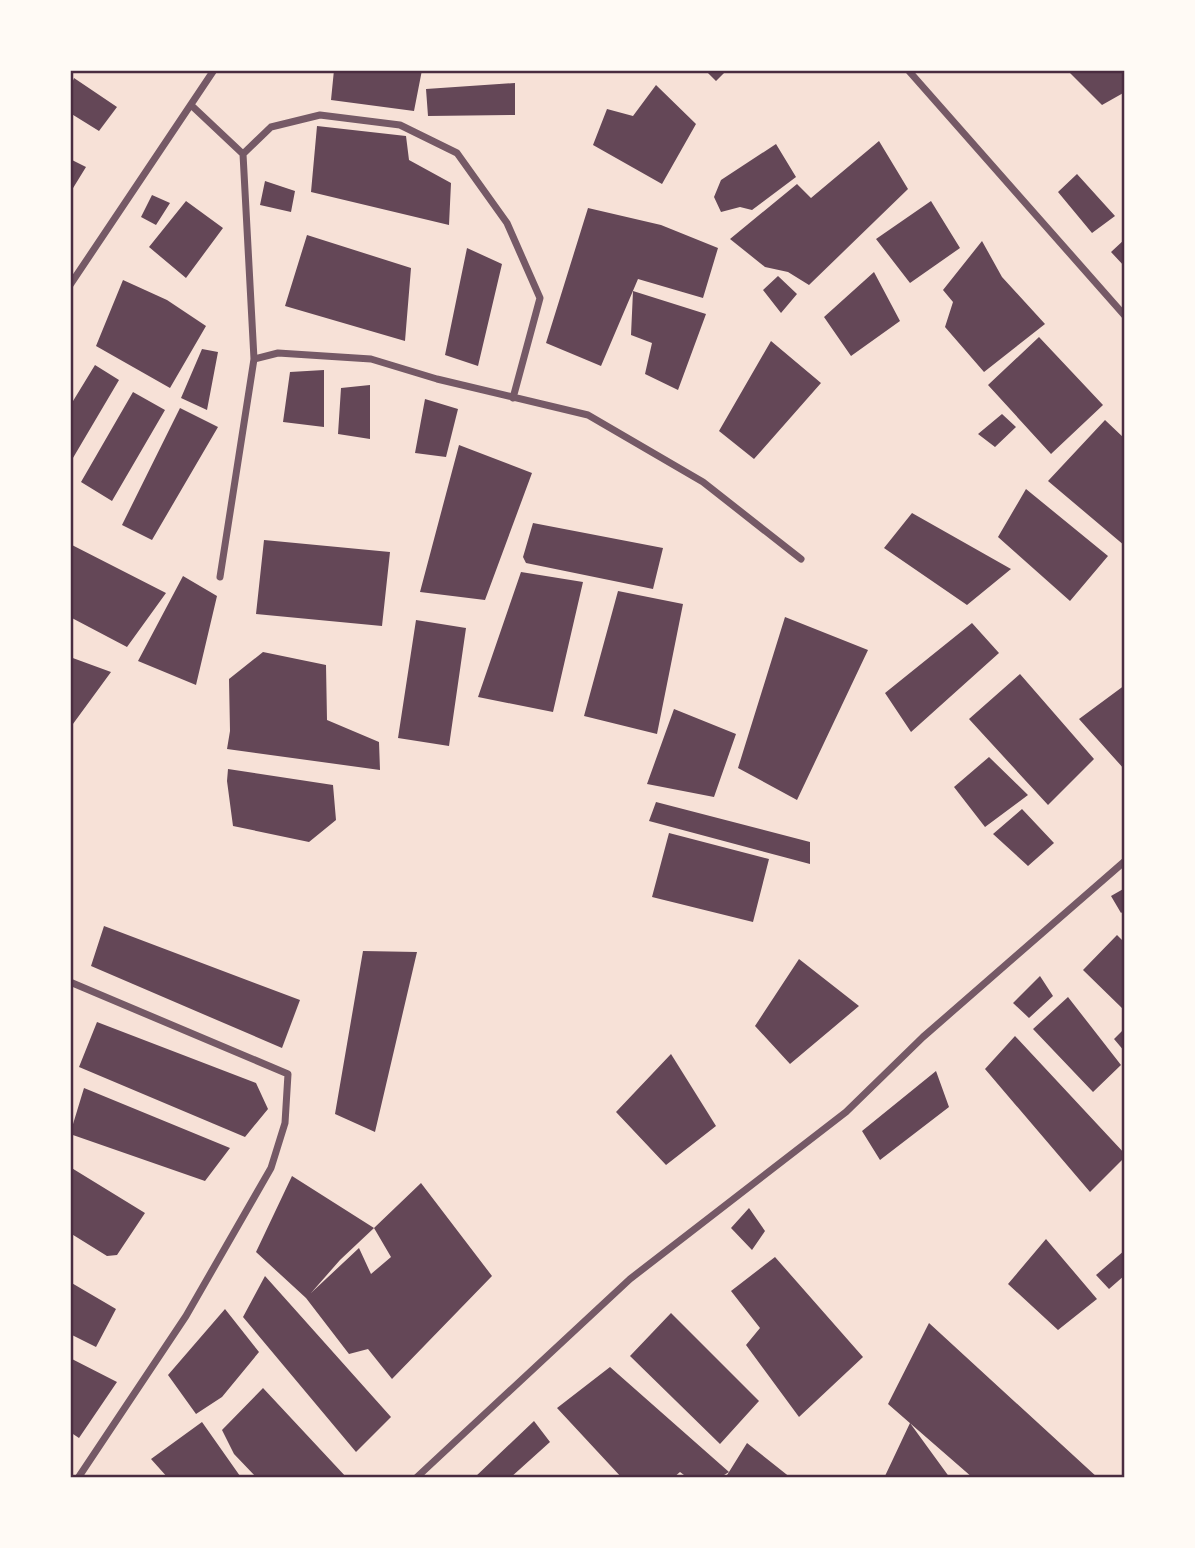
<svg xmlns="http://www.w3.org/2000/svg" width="1195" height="1548" font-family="'Asap Condensed',sans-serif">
  <rect width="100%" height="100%" fill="#f7e1d7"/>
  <path fill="#644757" d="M 334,70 L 422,70 L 414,111 L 331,100 Z
    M 705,70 L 727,70 L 716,81 Z
    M 1067,70 L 1125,70 L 1125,92 L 1102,105 Z
    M 74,78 L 117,107 L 99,131 L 70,113 L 70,88 Z
    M 515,83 L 515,115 L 428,116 L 426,89 Z
    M 656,85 L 696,124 L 662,184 L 593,145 L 607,109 L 633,116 Z
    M 317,126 L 406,136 L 409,160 L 451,183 L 449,225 L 311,192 Z
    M 879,141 L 908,189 L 809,285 L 788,272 L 765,267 L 730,239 L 797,184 L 811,198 Z
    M 776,144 L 796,177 L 752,210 L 740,207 L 721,212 L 714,197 L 721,180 Z
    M 70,159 L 86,167 L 70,193 Z
    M 1077,174 L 1115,216 L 1092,233 L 1058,192 Z
    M 265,181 L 295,191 L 291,212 L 260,205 Z
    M 152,195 L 170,203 L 156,225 L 141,217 Z
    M 186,201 L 223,228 L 186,278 L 149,247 Z
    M 931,201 L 960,248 L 910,283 L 876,239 Z
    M 588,208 L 661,225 L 718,248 L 703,298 L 638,279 L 601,366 L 546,343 Z
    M 307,235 L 411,268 L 405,341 L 285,306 Z
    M 1125,239 L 1125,267 L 1111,252 Z
    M 982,241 L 1002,277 L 1045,324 L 984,372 L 945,327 L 953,302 L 943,290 Z
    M 467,248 L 502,264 L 478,366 L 445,355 Z
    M 874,272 L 900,321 L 851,356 L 824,317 Z
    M 778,276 L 797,294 L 781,313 L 763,290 Z
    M 123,280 L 167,300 L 206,326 L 170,388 L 96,346 Z
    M 633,291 L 706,314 L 678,390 L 645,374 L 652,343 L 631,335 Z
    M 1039,337 L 1103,405 L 1051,454 L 988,385 Z
    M 771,341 L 821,383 L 754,459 L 719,431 Z
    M 202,349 L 218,352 L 207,410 L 181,398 Z
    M 95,365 L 119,380 L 70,463 L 70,406 Z
    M 324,370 L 324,427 L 283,422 L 290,372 Z
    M 370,385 L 370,439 L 338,434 L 341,388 Z
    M 133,392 L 165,410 L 112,501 L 81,482 Z
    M 425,399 L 458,409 L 446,457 L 415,453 Z
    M 180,408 L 218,427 L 152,540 L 122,525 Z
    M 1002,414 L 1016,427 L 995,447 L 978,434 Z
    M 1105,420 L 1125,439 L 1125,546 L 1048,481 Z
    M 459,445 L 532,473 L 485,600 L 420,592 Z
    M 1026,489 L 1108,556 L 1070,601 L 998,537 Z
    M 912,513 L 1011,569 L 967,605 L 884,548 Z
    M 533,523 L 663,548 L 653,589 L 526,563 L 523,557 Z
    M 264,540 L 390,552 L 382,626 L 256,614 Z
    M 70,544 L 166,593 L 127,647 L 70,617 Z
    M 521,572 L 583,582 L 553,712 L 478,697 Z
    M 183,576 L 217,596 L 196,685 L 138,661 Z
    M 618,591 L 683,604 L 657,734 L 584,716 Z
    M 785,617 L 868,650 L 797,800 L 738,768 Z
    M 416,620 L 466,628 L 449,746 L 398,738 Z
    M 972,623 L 999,653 L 911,732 L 885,693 Z
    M 263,652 L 326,665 L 327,720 L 379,742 L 380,770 L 227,749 L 230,731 L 229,679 Z
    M 70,657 L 111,672 L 70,728 Z
    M 1020,674 L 1094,759 L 1048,805 L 969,719 Z
    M 1125,685 L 1125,770 L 1079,719 Z
    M 674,709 L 736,734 L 714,797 L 647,784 Z
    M 989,757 L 1028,795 L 985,827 L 954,787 Z
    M 228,769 L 333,785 L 336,820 L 309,842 L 233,826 L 227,781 Z
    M 656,802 L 810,842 L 810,864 L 649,821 Z
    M 1022,809 L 1054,843 L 1028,866 L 993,834 Z
    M 669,833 L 769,859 L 753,922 L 652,897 Z
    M 1125,888 L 1125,910 L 1121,913 L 1111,896 Z
    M 104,926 L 300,1000 L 282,1048 L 91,966 Z
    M 1117,935 L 1125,943 L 1125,1011 L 1083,970 Z
    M 363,951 L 417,952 L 375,1132 L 335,1114 Z
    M 799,959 L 859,1006 L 790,1064 L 755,1026 Z
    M 1040,976 L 1053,996 L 1029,1018 L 1013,1003 Z
    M 1068,997 L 1121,1065 L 1093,1092 L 1033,1029 Z
    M 97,1022 L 256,1083 L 268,1109 L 245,1137 L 79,1067 Z
    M 1125,1028 L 1125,1052 L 1114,1039 Z
    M 1015,1036 L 1125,1154 L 1125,1157 L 1090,1192 L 985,1069 Z
    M 671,1054 L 716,1126 L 666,1165 L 616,1112 Z
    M 936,1071 L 949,1107 L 880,1160 L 862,1131 Z
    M 84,1088 L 230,1148 L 205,1181 L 70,1134 Z
    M 70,1167 L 145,1213 L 117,1255 L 107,1256 L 70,1233 Z
    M 292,1176 L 374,1228 L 340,1260 L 311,1293 L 359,1248 L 371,1274 L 391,1257 L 374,1228 L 421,1183 L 492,1276 L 392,1379 L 368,1349 L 349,1354 L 306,1298 L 256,1252 Z
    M 749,1208 L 765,1231 L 752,1250 L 731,1228 Z
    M 1046,1239 L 1097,1299 L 1058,1330 L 1008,1284 Z
    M 1125,1250 L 1125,1275 L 1109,1289 L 1096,1275 Z
    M 775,1257 L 863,1357 L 799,1417 L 746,1345 L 760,1328 L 731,1291 Z
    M 265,1276 L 391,1417 L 356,1452 L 243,1317 Z
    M 70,1282 L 116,1309 L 96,1347 L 70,1334 Z
    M 225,1309 L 259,1352 L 222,1397 L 196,1414 L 168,1375 Z
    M 671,1313 L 759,1401 L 720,1444 L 630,1356 Z
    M 929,1323 L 1098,1478 L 973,1478 L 888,1404 Z
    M 70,1358 L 117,1382 L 79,1438 L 70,1432 Z
    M 610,1367 L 729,1472 L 747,1443 L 791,1478 L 725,1478 L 729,1472 L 719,1478 L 688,1478 L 680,1472 L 673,1478 L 622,1478 L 557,1408 Z
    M 263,1388 L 347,1478 L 257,1478 L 234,1454 L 222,1430 Z
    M 534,1421 L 550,1442 L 510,1478 L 474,1478 Z
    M 202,1422 L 240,1476 L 242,1478 L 168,1478 L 151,1459 Z
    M 910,1423 L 950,1478 L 885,1476 Z"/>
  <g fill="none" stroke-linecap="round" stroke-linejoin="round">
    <path stroke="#755966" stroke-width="7" d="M 908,70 L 1125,316
      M 191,105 L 243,154 L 254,359 L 220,577
      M 243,154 L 271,127 L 320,115 L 400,125 L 457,153 L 507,223 L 540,298 L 513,398
      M 70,285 L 214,70
      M 254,359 L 278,353 L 371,359 L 437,379 L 588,415 L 703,482 L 801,559
      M 70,982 L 288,1074 L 285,1123 L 271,1168 L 186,1316 L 78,1478
      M 416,1478 L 630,1279 L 846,1112 L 923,1037 L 1125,861"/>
  </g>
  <rect width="1195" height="1548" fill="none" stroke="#fffaf5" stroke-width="144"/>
  <rect x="72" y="72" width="1051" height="1404" fill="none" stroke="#4a2c40" stroke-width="2.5"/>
</svg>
